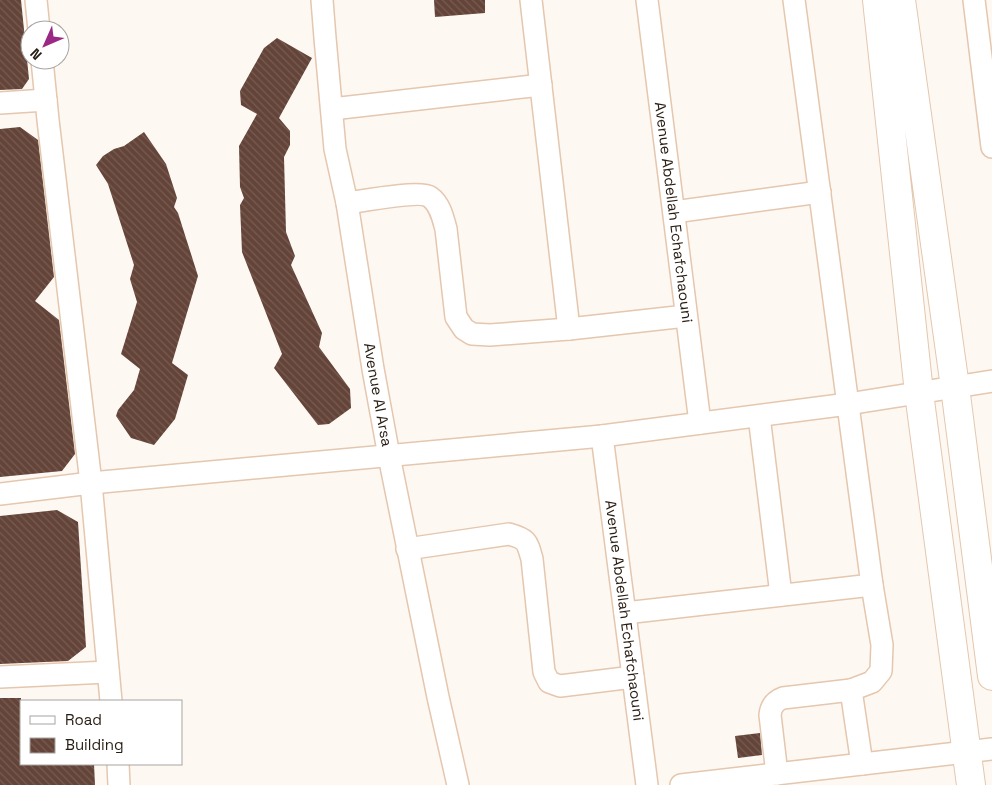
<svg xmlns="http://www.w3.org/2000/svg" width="992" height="785" font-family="'Space Grotesk',sans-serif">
  <defs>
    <pattern id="building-back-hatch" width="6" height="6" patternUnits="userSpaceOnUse" patternTransform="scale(1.25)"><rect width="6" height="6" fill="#644439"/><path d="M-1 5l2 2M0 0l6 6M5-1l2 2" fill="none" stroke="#765c52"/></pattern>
  </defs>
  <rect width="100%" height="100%" fill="#fef8f3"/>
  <path fill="url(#building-back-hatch)" d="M 0,0 L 21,0 L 29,79 L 22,89 L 0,90 Z
    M 434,0 L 485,0 L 485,13 L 435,17 Z
    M 277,38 L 312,58 L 279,118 L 290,131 L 290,145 L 284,157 L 286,232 L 295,256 L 291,265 L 322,333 L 319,347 L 350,389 L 351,408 L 329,424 L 318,425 L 274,368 L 282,354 L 242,252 L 240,205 L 244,198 L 240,187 L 239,146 L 257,114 L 241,105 L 240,91 L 264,48 Z
    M 20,127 L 38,140 L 54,277 L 35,301 L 59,320 L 75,454 L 62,471 L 0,477 L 0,129 Z
    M 144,132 L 166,164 L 177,198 L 174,207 L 178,213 L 198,276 L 172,363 L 188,375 L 175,419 L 154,445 L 131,438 L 116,416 L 118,410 L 134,390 L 140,369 L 121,354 L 137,302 L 130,279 L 134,265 L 108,184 L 96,165 L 103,156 L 114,149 L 124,146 Z
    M 57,510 L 78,522 L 86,647 L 68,661 L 0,664 L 0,516 Z
    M 0,698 L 21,698 L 21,764 L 94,764 L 95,785 L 0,785 Z
    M 760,733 L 762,755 L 738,758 L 735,736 Z"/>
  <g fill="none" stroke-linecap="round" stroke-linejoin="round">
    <g stroke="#e4c7ae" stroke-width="24">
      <g id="street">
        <path d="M 36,0 L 39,30"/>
        <path id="s1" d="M 322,0 L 325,38 L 335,149 L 347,203 L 373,369 L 389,456 L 438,697 L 458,785"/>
        <path d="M 531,0 L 569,329"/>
        <path id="s2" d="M 647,0 L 700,423"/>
        <path d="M 794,0 L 872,585 L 882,645 L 881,671 L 872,682 L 851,690 L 862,764"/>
        <path d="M 974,0 L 992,147"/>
        <path d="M 42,60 L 48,120 L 91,483 L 111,701"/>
        <path d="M 0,103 L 46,100"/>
        <path d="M 332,109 L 541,85"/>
        <path d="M 347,203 C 362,201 420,190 430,197 C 440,204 443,218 446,229 L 456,317 L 464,329 L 472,334 L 490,335 L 569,329 L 686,316"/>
        <path d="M 674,212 L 820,192"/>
        <path d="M 759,416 L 781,595"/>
        <path id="s3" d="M 602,436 L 647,785"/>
        <path d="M 0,494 L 91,483 L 602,436 L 848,404 L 992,381"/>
        <path d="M 407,549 L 509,534 C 527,539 527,541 532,559 L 544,672 L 549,682 L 560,686 L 633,677"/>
        <path d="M 625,613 L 872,585"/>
        <path d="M 0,677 L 108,672"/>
        <path d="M 118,764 L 119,785"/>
        <path d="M 777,774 L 770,715 C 771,706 775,701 783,698 L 851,690"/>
        <path d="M 681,785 L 992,749"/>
      </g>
    </g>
    <g stroke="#e4c7ae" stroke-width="30">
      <path id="secondary" d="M 877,0 L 919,393 L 971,785
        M 901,0 L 955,387 L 992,676"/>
    </g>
    <use href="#street" stroke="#fff" stroke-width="21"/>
    <use href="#secondary" stroke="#fff" stroke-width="28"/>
  </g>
  <g text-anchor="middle" stroke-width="5" stroke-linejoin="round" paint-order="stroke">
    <g font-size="15" fill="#261c12" stroke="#fff">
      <text dy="5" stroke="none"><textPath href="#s2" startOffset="214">Avenue Abdellah Echafchaouni</textPath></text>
      <text dy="5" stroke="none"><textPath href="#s1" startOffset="399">Avenue Al Arsa</textPath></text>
      <text dy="5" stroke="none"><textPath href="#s3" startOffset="176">Avenue Abdellah Echafchaouni</textPath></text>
    </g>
  </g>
  <rect x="20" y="700" width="162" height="65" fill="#ffffff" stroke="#a8a4a0"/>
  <rect x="30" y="716" width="25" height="8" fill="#ffffff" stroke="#a8a4a0"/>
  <text x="65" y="725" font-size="15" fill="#261c12">Road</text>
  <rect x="30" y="738" width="25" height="15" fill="url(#building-back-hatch)" stroke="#a8a4a0"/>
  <text x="65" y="750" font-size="15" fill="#261c12">Building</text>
  <g transform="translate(45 45) rotate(225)"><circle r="24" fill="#ffffff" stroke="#a8a4a0"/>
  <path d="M0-4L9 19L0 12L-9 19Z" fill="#9a2885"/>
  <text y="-8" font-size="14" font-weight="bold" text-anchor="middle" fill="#261c12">N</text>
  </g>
</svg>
